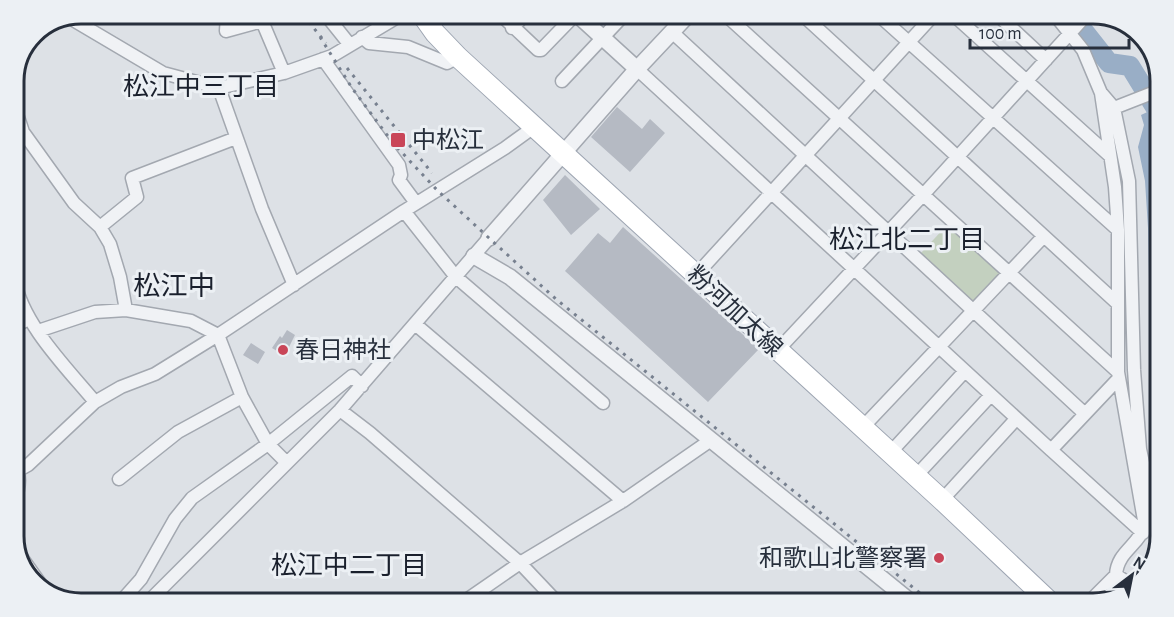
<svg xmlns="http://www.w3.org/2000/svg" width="1174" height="617" font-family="'Alegreya Sans','Noto Sans JP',sans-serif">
  <rect width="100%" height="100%" fill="#dde1e6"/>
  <path fill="#c3d0bf" d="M 947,225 L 999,271 L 999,275 L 975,301 L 972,302 L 921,253 Z"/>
  <path fill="#99aec6" d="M 1160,106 L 1155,422 L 1151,380 L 1148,228 L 1145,181 L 1138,147 L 1144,125 L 1141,115 Z"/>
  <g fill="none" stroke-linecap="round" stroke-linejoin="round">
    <path stroke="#99aec6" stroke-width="20" d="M 1075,20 L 1109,63 L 1130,66 L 1160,115"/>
  </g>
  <path fill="#b5bac3" d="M 617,107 L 642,129 L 650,119 L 665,133 L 630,172 L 591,137 Z
    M 565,175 L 600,209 L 571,235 L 543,200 Z
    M 623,227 L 759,349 L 708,402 L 565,271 L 598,233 L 610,243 Z
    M 287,330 L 295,335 L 286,353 L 283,351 L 282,354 L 272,348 L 280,336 L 282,338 Z
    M 251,343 L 265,352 L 258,364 L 243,355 Z"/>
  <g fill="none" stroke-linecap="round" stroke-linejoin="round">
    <g stroke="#a3a8b0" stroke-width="15">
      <path id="minor" d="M 227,14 L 226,31 L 262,21 L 284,73
        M 326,15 L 350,45
        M 502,16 L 538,50 L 541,50 L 573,17
        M 70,18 L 163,73 L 219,88 L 284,73 L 332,56 L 399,16
        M 729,18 L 1118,372
        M 806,18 L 1117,303
        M 883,19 L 1118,230
        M 958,19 L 1110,156
        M 1003,20 L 1046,60
        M 1059,20 L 1083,50 L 1101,93 L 1115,187 L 1118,230 L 1118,372 L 1145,526 C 1138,546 1117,552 1116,575 L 1088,603
        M 512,28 L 523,17
        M 672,32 L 1084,413
        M 362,37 L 369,43 L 408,47 L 447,63 L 458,57
        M 323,59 L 399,165 L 401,175 L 399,180 L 416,203
        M 637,69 L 1051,450
        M 562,81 L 622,17
        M 219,88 L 262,209 L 294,285
        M 1102,94 L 1114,108 L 1129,181 L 1134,370 L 1140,449 L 1154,514
        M 14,105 L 23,132 L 74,203 L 100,227 L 110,244 L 120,277 L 126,310
        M 1114,108 L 1160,90
        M 404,211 L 456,277 L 603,403
        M 100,227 L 137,197 L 132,178 L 236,138
        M 696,275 L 930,19
        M 14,278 C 22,324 66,367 95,402
        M 415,324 L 623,501
        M 14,326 L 29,319
        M 38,331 L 95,312 L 126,310 L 191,321 L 218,335 L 242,397 L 268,444 L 287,463
        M 777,351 L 923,195 L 1082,20
        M 1119,378 L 1051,450 L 1143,533
        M 340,410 L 370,433 L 520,563 L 555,600
        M 862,428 L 1044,236
        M 890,453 L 965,371
        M 14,461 C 21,474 20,488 14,502
        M 14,471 L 19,470 L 28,465 L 95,402 L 121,387 L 155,374 L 218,335 L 404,211 L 505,148 L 534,127
        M 916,476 L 991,395
        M 119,479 L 178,432 L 242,397
        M 942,500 L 1016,419
        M 17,551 L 42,586 L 54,596
        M 1116,575 L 1134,587
        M 125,597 L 141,579 L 175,519 L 192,498 L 268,444 L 352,376 L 362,386
        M 153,597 L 340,410 L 489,238
        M 468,599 L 520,563 L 623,501 L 711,440"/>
    </g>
    <g stroke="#a3a8b0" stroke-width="18">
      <path id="tertiary" d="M 580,17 L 637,69
        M 489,238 L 637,69 L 685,18
        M 474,256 L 510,277 L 911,602"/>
    </g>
    <g stroke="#9da5b2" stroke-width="22">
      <path id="primary" d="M 423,16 L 435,33 L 458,57 L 942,500 L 1051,603"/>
    </g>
    <use href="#minor" stroke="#f0f2f5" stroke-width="12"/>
    <use href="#tertiary" stroke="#f0f2f5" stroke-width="15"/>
    <use href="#primary" stroke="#fff" stroke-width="20"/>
    <path stroke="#77808f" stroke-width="3" stroke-dasharray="3 6" stroke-linecap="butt" d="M 303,15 L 326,43
      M 320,37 L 352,88 L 393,143 L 437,190 L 489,238 L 557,300 L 931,602
      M 347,68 L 432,173"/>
  </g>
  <g fill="#c94558" stroke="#ecf0f4" stroke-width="2">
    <rect x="390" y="132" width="16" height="16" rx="3"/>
    <circle cx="283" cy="350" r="6"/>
    <circle cx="939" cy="558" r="6"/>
  </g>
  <g text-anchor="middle" stroke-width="6" stroke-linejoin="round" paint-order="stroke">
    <g font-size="24" fill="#272f3c" stroke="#ecf0f4" text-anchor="start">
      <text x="412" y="148">中松江</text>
      <text x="295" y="358">春日神社</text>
      <text x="927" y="566" text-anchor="end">和歌山北警察署</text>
    </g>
    <g font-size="24" fill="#272f3c" stroke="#ecf0f4">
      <text transform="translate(735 311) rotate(43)" y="8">粉河加太線</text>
    </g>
    <g font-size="26" fill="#1a202d" stroke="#ecf0f4">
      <text x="201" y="95">松江中三丁目</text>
      <text x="907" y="248">松江北二丁目</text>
      <text x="349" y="574">松江中二丁目</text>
    </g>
    <g font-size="27" fill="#1a202d" stroke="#ecf0f4">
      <text x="174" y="295">松江中</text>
    </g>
  </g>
  <path d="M0 0H1174V617H0ZM81 24H1093A57 57 0 0 1 1150 81V536A57 57 0 0 1 1093 593H81A57 57 0 0 1 24 536V81A57 57 0 0 1 81 24Z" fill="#ecf0f4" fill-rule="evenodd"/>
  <path fill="none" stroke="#272f3c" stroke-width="3" d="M81 24H1093A57 57 0 0 1 1150 81V536A57 57 0 0 1 1093 593H81A57 57 0 0 1 24 536V81A57 57 0 0 1 81 24Z"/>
  <g transform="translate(1132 575) rotate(32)" stroke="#ecf0f4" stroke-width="4.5" paint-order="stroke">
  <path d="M0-4.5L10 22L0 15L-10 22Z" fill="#272f3c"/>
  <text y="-9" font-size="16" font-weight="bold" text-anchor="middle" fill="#272f3c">N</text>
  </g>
  <path d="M970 39v9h159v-9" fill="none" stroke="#272f3c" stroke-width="3"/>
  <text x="979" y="39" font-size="18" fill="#272f3c" stroke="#ecf0f4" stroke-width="4.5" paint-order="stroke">100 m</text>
</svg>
